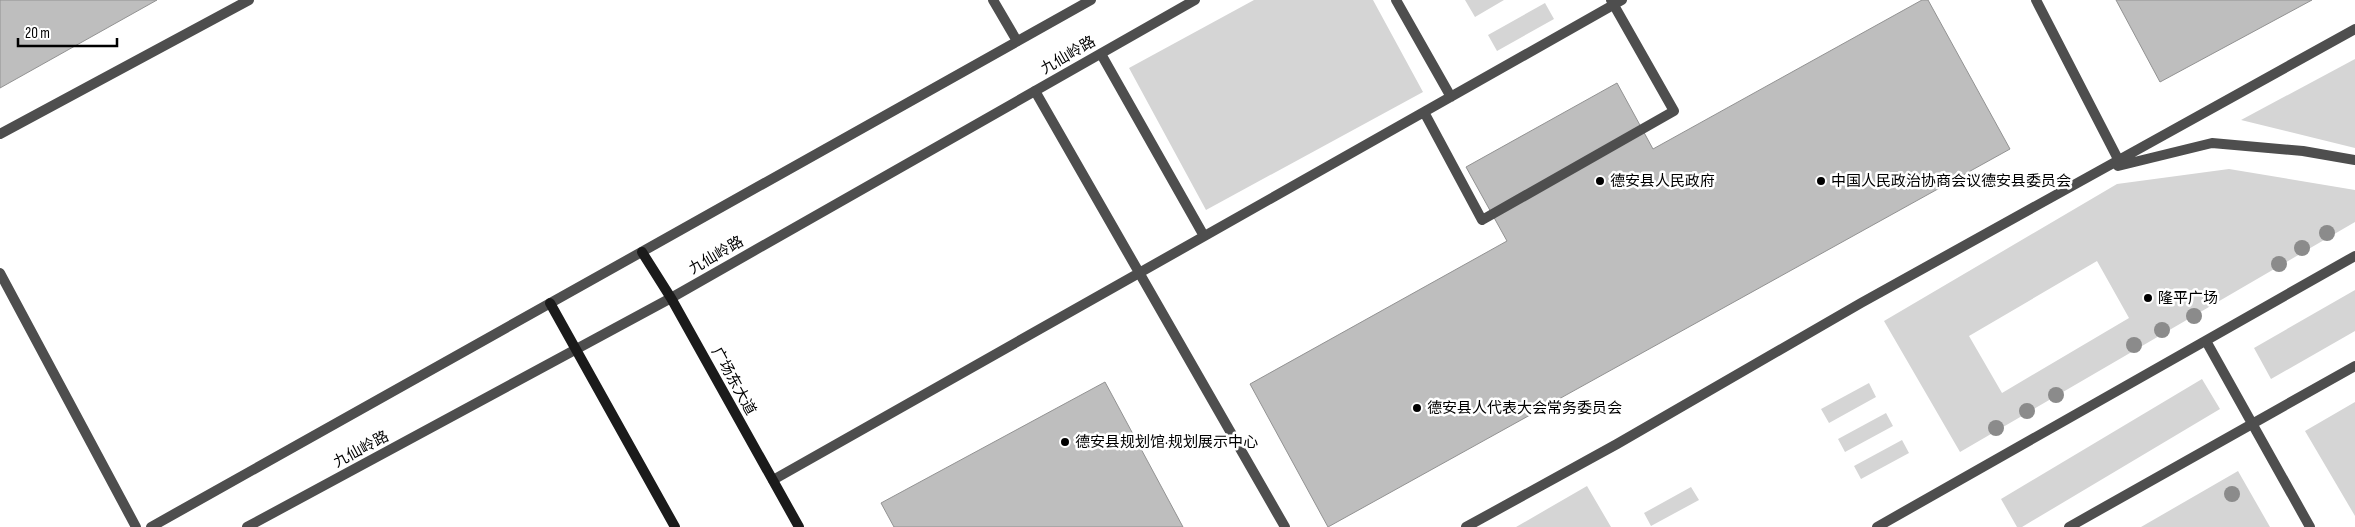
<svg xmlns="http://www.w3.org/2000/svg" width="2355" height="527" font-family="'Sofia Sans Condensed','Noto Sans SC',sans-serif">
  <rect width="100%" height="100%" fill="#fff"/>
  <path fill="#d5d5d5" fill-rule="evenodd" d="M 1254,0 L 1373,0 L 1423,92 L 1206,210 L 1129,68 Z
    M 1465,0 L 1504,0 L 1475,17 Z
    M 1545,3 L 1554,19 L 1497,51 L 1488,35 Z
    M 2355,59 L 2355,148 L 2241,120 Z
    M 2229,169 L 2355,190 L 2355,222 L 1960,452 L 1884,321 L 2117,184 ZM 2097,261 L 2129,318 L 2002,393 L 1969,336 Z
    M 2355,290 L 2355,331 L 2271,379 L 2254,348 Z
    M 2202,379 L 2220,409 L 2022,527 L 2017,527 L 2001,499 Z
    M 1869,383 L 1876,397 L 1829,423 L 1821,409 Z
    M 2355,402 L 2355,516 L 2305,431 Z
    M 1886,413 L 1893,426 L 1845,452 L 1838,439 Z
    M 1902,440 L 1909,453 L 1861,479 L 1854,466 Z
    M 2238,471 L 2270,527 L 2141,527 Z
    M 1587,486 L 1611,527 L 1516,527 Z
    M 1691,487 L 1699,500 L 1651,526 L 1644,513 Z"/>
  <path fill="#bebebe" stroke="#929292" d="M 0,0 L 157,0 L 0,88 Z
    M 1922,0 L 1928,0 L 2010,149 L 1328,527 L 1250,384 L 1507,241 L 1466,167 L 1617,83 L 1653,149 Z
    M 2116,0 L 2312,0 L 2160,82 Z
    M 1105,382 L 1183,527 L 894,527 L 881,503 Z"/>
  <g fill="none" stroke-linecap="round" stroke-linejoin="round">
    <path stroke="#4e4e4e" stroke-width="10" d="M 993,0 L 1017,41
      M 1396,0 L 1451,97
      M 2036,0 L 2119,161
      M 1101,54 L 1204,236
      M 1035,91 L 1285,527
      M 1424,112 L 1482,220 L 1674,111 L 1611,0
      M 0,134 L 249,0
      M 2118,166 L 2212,143 L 2303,151 L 2355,160
      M 0,273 L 136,527
      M 2206,341 L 2310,527
      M 773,480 L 1622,0
      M 1466,527 L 1617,444 L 1861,303 L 2355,29
      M 1877,527 L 2355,256
      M 2069,527 L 2355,366"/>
    <path stroke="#4e4e4e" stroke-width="10" d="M 151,527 L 1091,0
      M 247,527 L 671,298 L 1195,0"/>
    <path stroke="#1b1b1b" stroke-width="10" d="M 642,252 L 671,298 L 799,527
      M 550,303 L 675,527"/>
  </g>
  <g fill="#8b8b8b">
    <circle cx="2327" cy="233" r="8"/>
    <circle cx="2302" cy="248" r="8"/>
    <circle cx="2279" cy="264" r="8"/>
    <circle cx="2194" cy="316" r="8"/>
    <circle cx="2162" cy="330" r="8"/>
    <circle cx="2134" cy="345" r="8"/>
    <circle cx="2056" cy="395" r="8"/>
    <circle cx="2027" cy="411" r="8"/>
    <circle cx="1996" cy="428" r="8"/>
    <circle cx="2232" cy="494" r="8"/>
  </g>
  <g fill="#000" stroke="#fff" stroke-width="2">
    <circle cx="1600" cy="181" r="5"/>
    <circle cx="1821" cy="181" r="5"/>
    <circle cx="2148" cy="298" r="5"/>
    <circle cx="1417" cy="408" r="5"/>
    <circle cx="1065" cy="442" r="5"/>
  </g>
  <g text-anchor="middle" stroke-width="5" stroke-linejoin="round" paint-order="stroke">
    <g font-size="15" fill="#000" stroke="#fff">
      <text transform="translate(1068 55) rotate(-30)" y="5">九仙岭路</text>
      <text transform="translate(716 255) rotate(-30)" y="5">九仙岭路</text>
      <text transform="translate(734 381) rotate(61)" y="5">广场东大道</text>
      <text transform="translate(361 449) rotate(-28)" y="5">九仙岭路</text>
    </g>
    <g font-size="15" fill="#000" stroke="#fff" text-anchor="start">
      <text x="1610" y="186">德安县人民政府</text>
      <text x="1831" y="186">中国人民政治协商会议德安县委员会</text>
      <text x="2158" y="303">隆平广场</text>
      <text x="1427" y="413">德安县人代表大会常务委员会</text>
      <text x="1075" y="447">德安县规划馆·规划展示中心</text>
    </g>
  </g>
  <path d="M18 38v8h99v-8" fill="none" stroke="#000000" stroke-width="2.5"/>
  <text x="25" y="38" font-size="15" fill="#000000" stroke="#ffffff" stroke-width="4" paint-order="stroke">20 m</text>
</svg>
